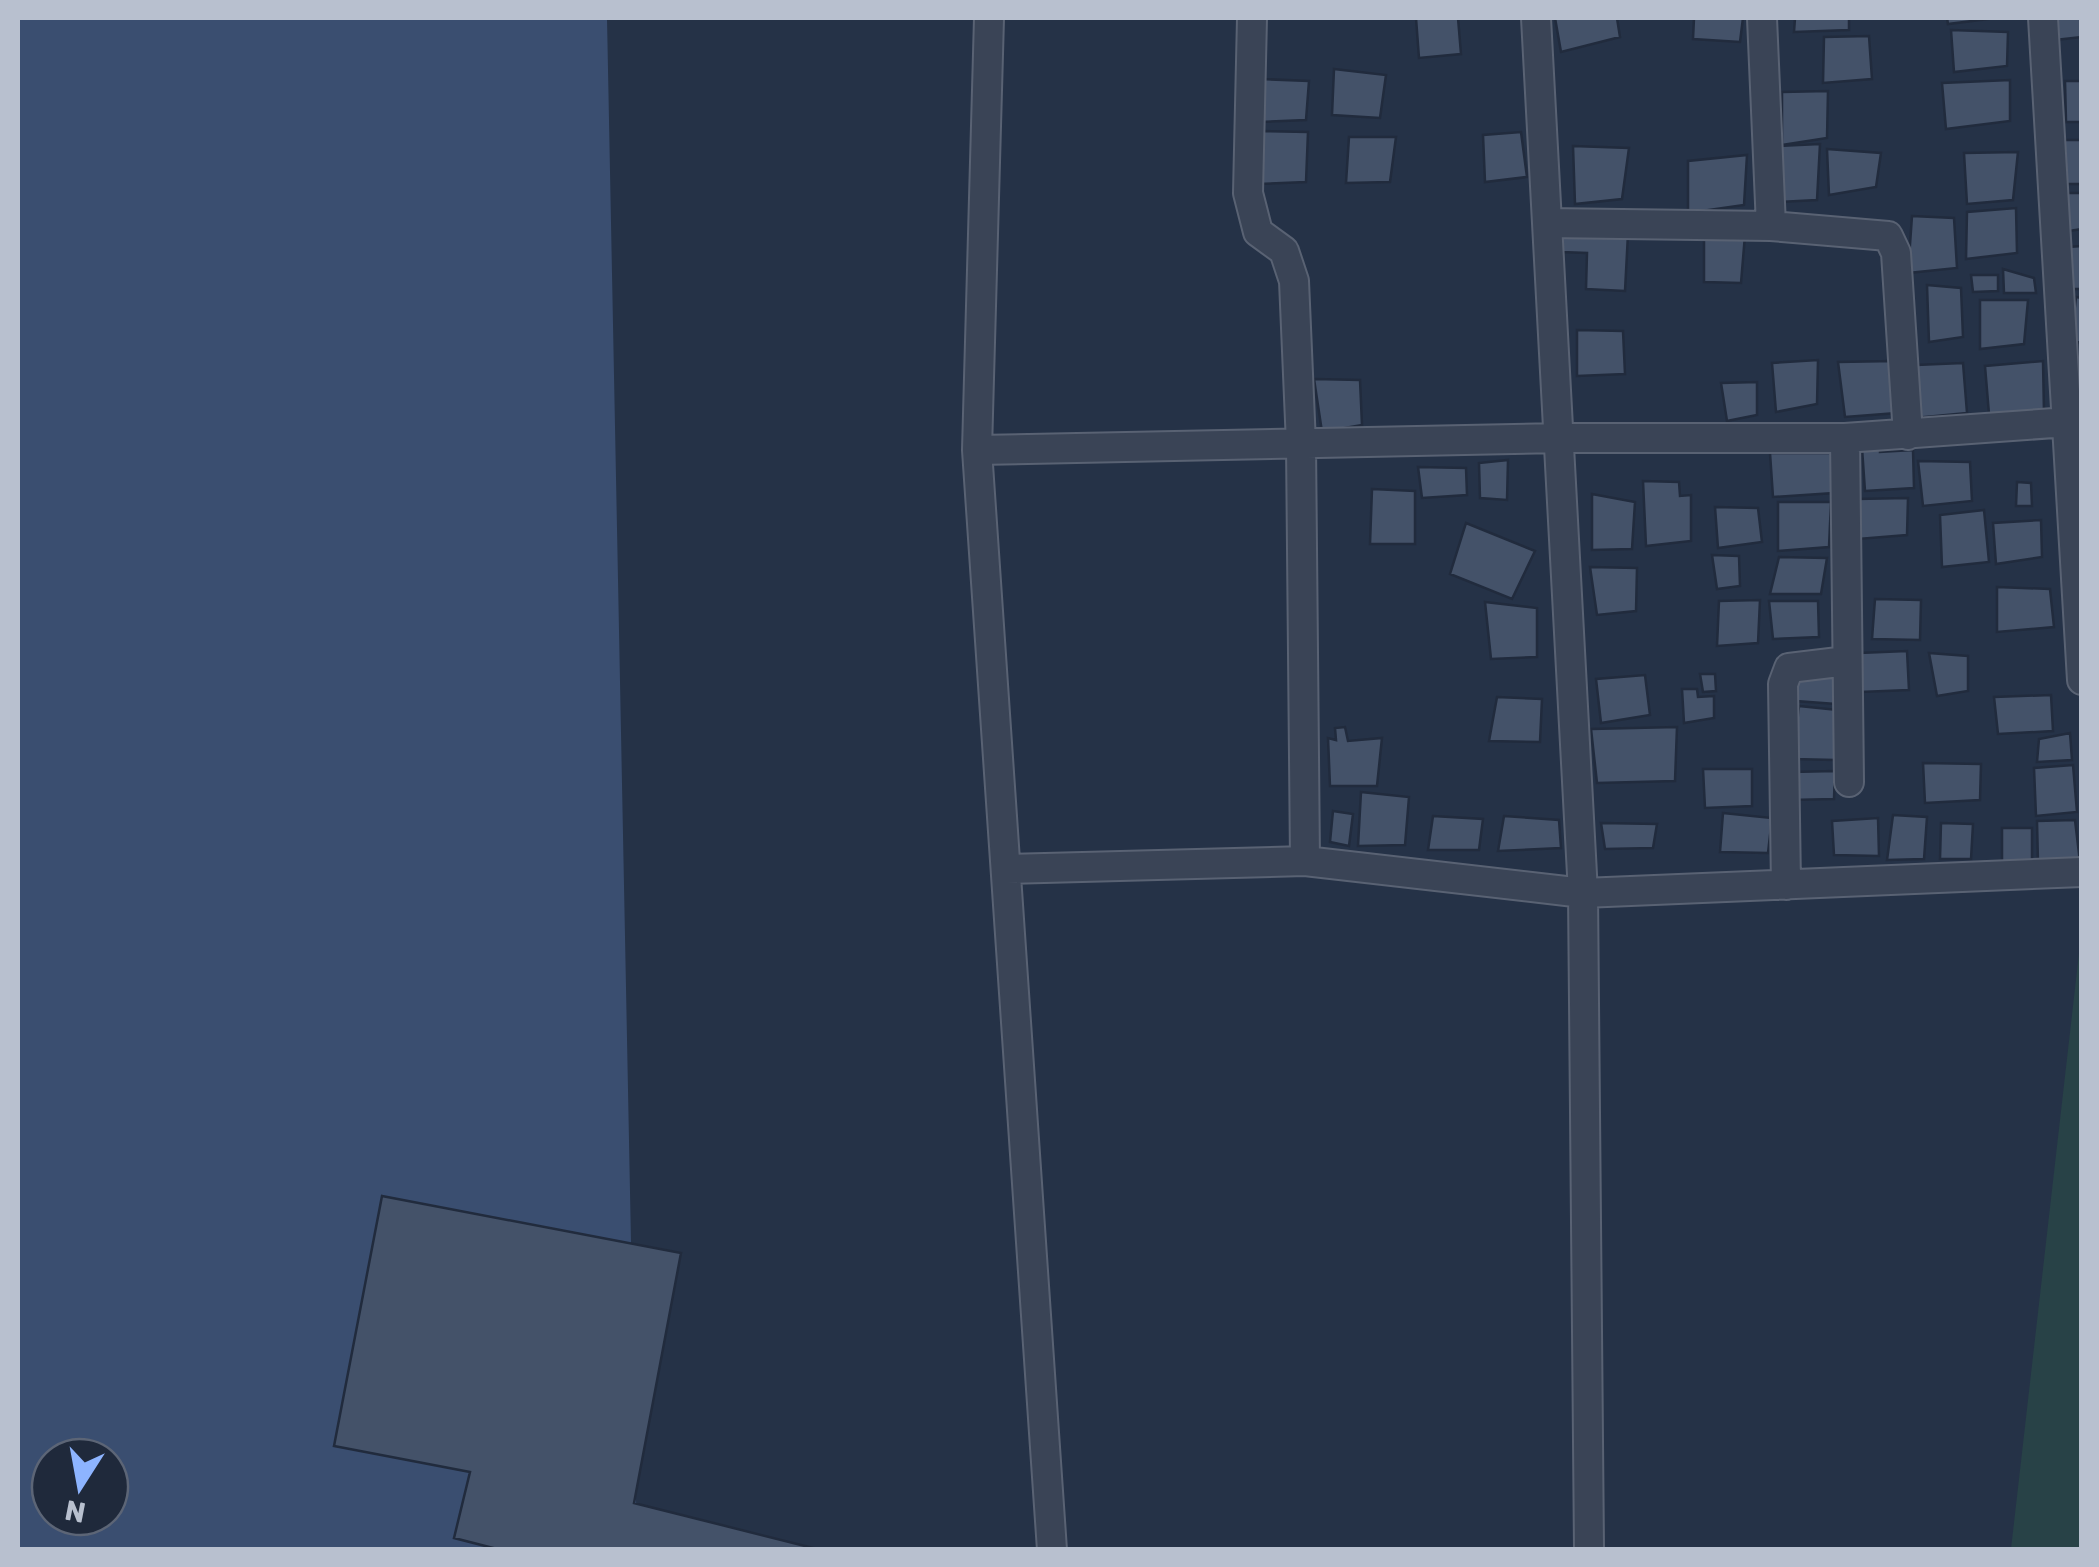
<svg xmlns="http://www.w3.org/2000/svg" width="2099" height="1567" font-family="Rubik,sans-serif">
  <rect width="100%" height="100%" fill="#253247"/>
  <path fill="#284247" d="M 2081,936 L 2081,1549 L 2011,1549 Z"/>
  <path fill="#3a4e70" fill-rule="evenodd" d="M 18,18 L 607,18 L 637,1549 L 18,1549 ZM 50,1457 L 110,1457 L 110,1517 L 50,1517 Z"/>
  <path fill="#445269" stroke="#212b3d" stroke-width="2.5" d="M 1416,18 L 1458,18 L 1461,54 L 1419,58 Z
    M 1555,18 L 1617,18 L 1620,37 L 1561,52 Z
    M 1694,18 L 1743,18 L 1740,42 L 1693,39 Z
    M 1795,18 L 1849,18 L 1849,30 L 1794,32 Z
    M 1947,18 L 1996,18 L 1948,24 Z
    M 2053,18 L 2082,18 L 2082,37 L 2055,40 Z
    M 1951,30 L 2008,32 L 2007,66 L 1954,72 Z
    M 1869,36 L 1872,79 L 1823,83 L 1824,37 Z
    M 1334,69 L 1386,75 L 1380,118 L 1332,115 Z
    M 1261,79 L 1309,81 L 1306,120 L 1260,122 Z
    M 2010,80 L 2010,121 L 1946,129 L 1942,83 Z
    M 2065,81 L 2082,81 L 2082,122 L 2066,122 Z
    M 1828,91 L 1827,138 L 1782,145 L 1782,92 Z
    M 1262,131 L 1308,132 L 1306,182 L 1258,184 Z
    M 1521,132 L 1527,177 L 1485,182 L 1483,135 Z
    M 1349,137 L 1396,137 L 1390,182 L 1346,183 Z
    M 2063,140 L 2082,140 L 2082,184 L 2066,184 Z
    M 1820,144 L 1817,200 L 1779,202 L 1776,146 Z
    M 1573,146 L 1629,148 L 1622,199 L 1575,204 Z
    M 1827,149 L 1881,153 L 1876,187 L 1829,195 Z
    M 2018,152 L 2013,200 L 1967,204 L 1964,153 Z
    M 1747,155 L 1744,205 L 1688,213 L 1688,161 Z
    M 2066,193 L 2082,193 L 2082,229 L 2069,231 Z
    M 2016,208 L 2017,253 L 1966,259 L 1967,212 Z
    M 1912,216 L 1954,218 L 1957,268 L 1908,273 Z
    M 1562,231 L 1628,234 L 1625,291 L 1586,289 L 1587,253 L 1561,252 Z
    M 1704,234 L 1745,235 L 1741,283 L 1704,282 Z
    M 2082,246 L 2082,289 L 2073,289 L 2068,247 Z
    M 2003,269 L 2034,278 L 2036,293 L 2004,293 Z
    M 1971,275 L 1998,275 L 1998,291 L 1973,292 Z
    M 1927,285 L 1961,288 L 1963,337 L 1929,342 Z
    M 2076,297 L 2082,298 L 2082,343 L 2071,341 Z
    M 1980,300 L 2028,300 L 2024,344 L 1980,349 Z
    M 1577,330 L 1623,331 L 1625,374 L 1577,376 Z
    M 1818,360 L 1817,404 L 1776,412 L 1772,363 Z
    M 1894,361 L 1897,413 L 1845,417 L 1838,362 Z
    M 2043,361 L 2044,413 L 1989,414 L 1985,366 Z
    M 1963,363 L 1967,413 L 1915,418 L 1916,365 Z
    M 1314,379 L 1360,380 L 1362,425 L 1322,432 Z
    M 1757,382 L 1757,415 L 1727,421 L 1721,383 Z
    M 1880,440 L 1880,452 L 1913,450 L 1914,488 L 1865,491 L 1862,448 Z
    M 1770,453 L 1836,453 L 1834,493 L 1773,497 Z
    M 1508,460 L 1507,500 L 1480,498 L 1479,463 Z
    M 1918,461 L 1970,462 L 1972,501 L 1923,506 Z
    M 1418,467 L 1466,468 L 1467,495 L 1422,498 Z
    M 1643,481 L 1679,482 L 1680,496 L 1691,495 L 1691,541 L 1646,546 Z
    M 2017,482 L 2031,483 L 2032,506 L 2016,506 Z
    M 1372,489 L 1415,491 L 1415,544 L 1370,544 Z
    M 1592,494 L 1635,502 L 1632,549 L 1592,550 Z
    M 1908,498 L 1907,535 L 1858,539 L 1856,499 Z
    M 1778,502 L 1831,502 L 1829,547 L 1778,551 Z
    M 1715,507 L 1758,508 L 1762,542 L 1718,548 Z
    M 1984,510 L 1989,562 L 1942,567 L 1940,515 Z
    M 2041,520 L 2042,557 L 1996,564 L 1993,523 Z
    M 1466,523 L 1535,551 L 1512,599 L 1450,574 Z
    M 1712,555 L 1739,556 L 1740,586 L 1717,589 Z
    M 1779,557 L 1827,558 L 1821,594 L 1770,594 Z
    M 1590,567 L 1637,568 L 1636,611 L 1597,615 Z
    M 1997,587 L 2050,589 L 2054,627 L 1997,632 Z
    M 1875,599 L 1921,600 L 1920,640 L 1872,639 Z
    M 1760,600 L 1758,643 L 1717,646 L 1719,601 Z
    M 1769,601 L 1818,601 L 1819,637 L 1773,639 Z
    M 1485,602 L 1537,608 L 1537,657 L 1491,659 Z
    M 1907,651 L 1909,690 L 1860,692 L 1859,653 Z
    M 1929,653 L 1968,656 L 1968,691 L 1937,696 Z
    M 1798,670 L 1838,672 L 1836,704 L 1796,701 Z
    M 1700,674 L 1715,674 L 1716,691 L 1703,692 Z
    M 1645,675 L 1650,715 L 1601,723 L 1596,679 Z
    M 1682,689 L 1697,689 L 1698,697 L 1714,696 L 1714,718 L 1684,723 Z
    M 2051,695 L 2053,731 L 1998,734 L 1994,697 Z
    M 1497,697 L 1542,699 L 1540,742 L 1489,741 Z
    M 1799,706 L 1838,710 L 1835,760 L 1793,759 Z
    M 1345,727 L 1348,741 L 1382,738 L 1377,786 L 1330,786 L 1328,738 L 1336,740 L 1335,728 Z
    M 1677,727 L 1675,781 L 1597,783 L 1591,729 Z
    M 2070,733 L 2072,760 L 2037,762 L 2039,739 Z
    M 1923,763 L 1981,764 L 1980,800 L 1925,803 Z
    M 2073,765 L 2077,812 L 2036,816 L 2034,768 Z
    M 1703,769 L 1752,769 L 1752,806 L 1705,808 Z
    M 1835,771 L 1834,799 L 1791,800 L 1791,772 Z
    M 1361,792 L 1409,797 L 1405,845 L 1358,846 Z
    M 1333,811 L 1353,814 L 1349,846 L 1330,842 Z
    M 1723,813 L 1772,818 L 1768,853 L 1720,852 Z
    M 1893,815 L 1927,817 L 1924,859 L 1887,860 Z
    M 1433,816 L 1483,819 L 1479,850 L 1428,850 Z
    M 1504,816 L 1559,820 L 1561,848 L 1498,851 Z
    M 1878,818 L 1879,856 L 1834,855 L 1832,821 Z
    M 2075,820 L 2080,862 L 2038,863 L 2037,821 Z
    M 1601,823 L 1657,824 L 1653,848 L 1605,849 Z
    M 1941,823 L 1973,824 L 1971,859 L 1940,859 Z
    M 2002,828 L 2032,828 L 2032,862 L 2002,862 Z
    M 382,1196 L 681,1253 L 634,1503 L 821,1550 L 501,1550 L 454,1538 L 470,1472 L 334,1446 Z"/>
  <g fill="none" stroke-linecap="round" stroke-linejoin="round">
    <g stroke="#596273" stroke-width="32">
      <path id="street" d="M 989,18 L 977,450 L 1052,1550
        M 1252,18 L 1248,193 L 1258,232 L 1284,251 L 1294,281 L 1301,444 L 1305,861
        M 1536,18 L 1583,893 L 1589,1550
        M 1762,18 L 1771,226
        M 2043,18 L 2082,680
        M 1547,223 L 1771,226 L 1888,236 L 1896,253 L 1908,435
        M 1845,438 L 1849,782
        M 977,450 L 1560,438 L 1845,438 L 2082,421
        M 1006,869 L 1305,861 L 1583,893 L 2082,872
        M 1786,885 L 1783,684 L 1789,668 L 1847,661"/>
    </g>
    <use href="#street" stroke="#3a4456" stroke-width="28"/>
  </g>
  <rect width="2099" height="1567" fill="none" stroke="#b8c0cf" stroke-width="40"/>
  <g transform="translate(80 1487) rotate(191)"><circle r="48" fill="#1f293b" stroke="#5c6576" stroke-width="2.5"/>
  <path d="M0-8L18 38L0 25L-18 38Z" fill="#8db4ff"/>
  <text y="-15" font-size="28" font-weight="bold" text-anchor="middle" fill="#b8c0cf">N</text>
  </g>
</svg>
